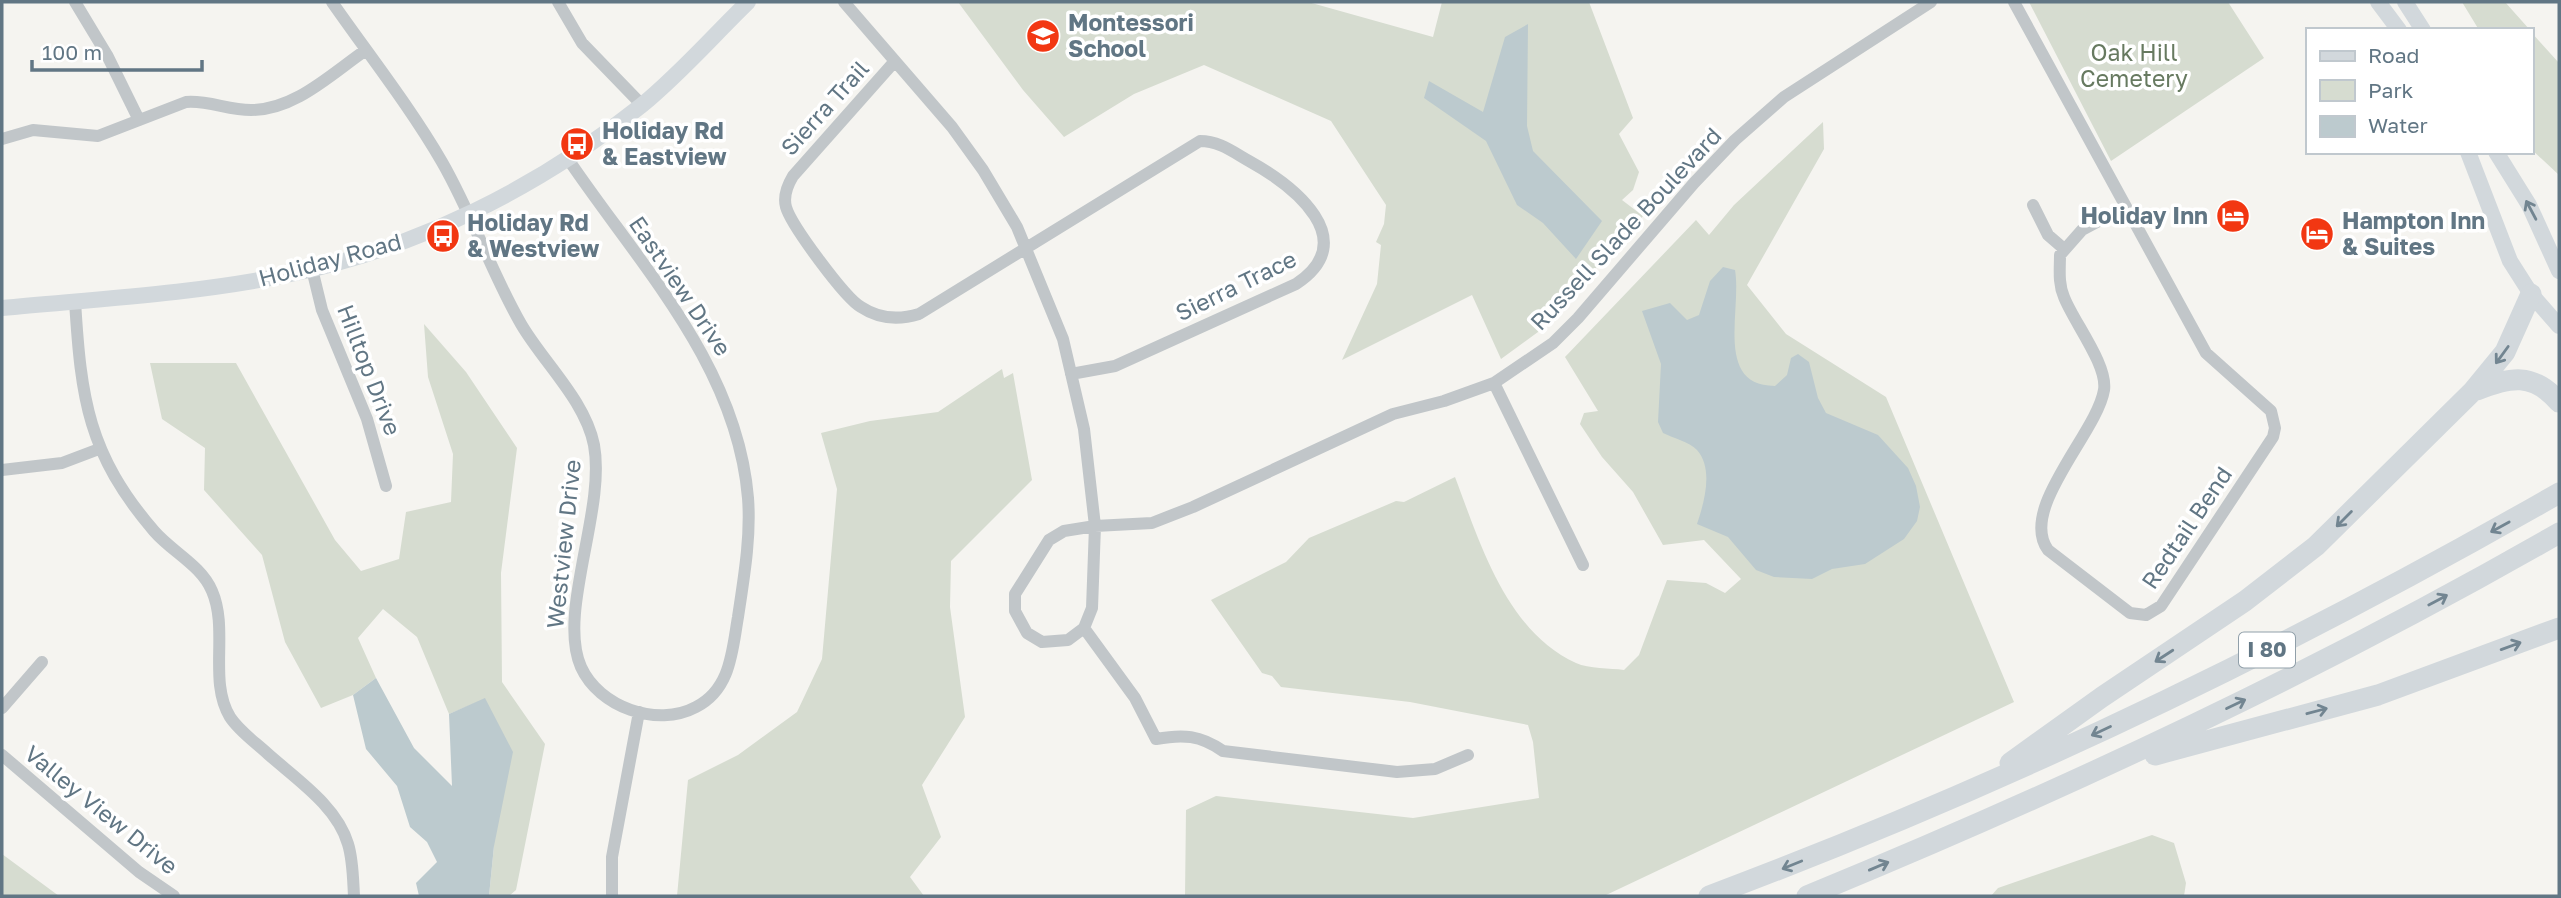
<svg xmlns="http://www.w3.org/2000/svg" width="2561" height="898" font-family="'Golos Text',sans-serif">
  <rect width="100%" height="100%" fill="#f5f4f0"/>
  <path fill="#d6dcd0" d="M 958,2 L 1308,2 L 1433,37 L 1442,2 L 1589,2 L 1633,118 L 1619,134 L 1639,172 L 1633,190 L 1622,200 L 1643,216 L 1538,332 L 1501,359 L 1472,295 L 1342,360 L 1377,284 L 1381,245 L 1376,242 L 1384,224 L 1386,205 L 1331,121 L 1204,65 L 1134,94 L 1064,137 L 1023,90 Z
    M 2029,2 L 2228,2 L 2264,58 L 2111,161 Z
    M 2462,2 L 2505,2 L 2530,30 L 2479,30 Z
    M 2531,32 L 2559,63 L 2559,175 L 2531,149 Z
    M 1823,122 L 1824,149 L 1747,285 L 1786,334 L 1886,397 L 2014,702 L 1604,896 L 1185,896 L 1186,810 L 1216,796 L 1413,818 L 1539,798 L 1533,742 L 1528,725 L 1410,702 L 1281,687 L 1272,676 L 1262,673 L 1211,600 L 1286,562 L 1309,538 L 1396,501 L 1404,502 L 1455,477 C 1480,543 1506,631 1576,663 C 1589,669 1610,668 1624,670 L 1639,655 L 1667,580 L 1706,583 L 1725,593 L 1741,579 L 1704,540 L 1663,545 L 1633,492 L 1602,457 L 1580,424 L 1584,413 L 1598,411 L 1565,357 L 1696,220 L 1709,235 L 1734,205 Z
    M 424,324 L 466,372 L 517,448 L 501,573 L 502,682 L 545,744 L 516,890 L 509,896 L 489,896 L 494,846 L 485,699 L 449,714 L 417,637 L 383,609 L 358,638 L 376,678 L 353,695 L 321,708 L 285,642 L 262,555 L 204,490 L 205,448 L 162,419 L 150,363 L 236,363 L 335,540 L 361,571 L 399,559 L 406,512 L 451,502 L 453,454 L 428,377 Z
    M 1002,369 L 1004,378 L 1013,373 L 1032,480 L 951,561 L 950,607 L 965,717 L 922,785 L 941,837 L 910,877 L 924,896 L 677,896 L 688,780 L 738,755 L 797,712 L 822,659 L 837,489 L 821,433 L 870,421 L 938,412 Z
    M 2152,835 L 2174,843 L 2186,883 L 2184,896 L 1991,896 L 1998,888 Z
    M 2,854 L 59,896 L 2,896 Z"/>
  <path fill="#bccace" d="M 1528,24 L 1527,126 L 1533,151 L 1602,221 L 1576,259 L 1543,223 L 1517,205 L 1486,141 L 1424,98 L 1429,81 L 1483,112 L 1505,37 Z
    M 1723,267 L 1735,270 C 1742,310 1714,386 1775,386 L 1787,375 L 1791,358 L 1798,354 L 1809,362 L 1818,398 L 1826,413 L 1878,435 L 1908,468 L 1916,486 L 1920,507 L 1917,521 L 1904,539 L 1865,564 L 1832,569 L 1812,579 L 1774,577 L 1756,570 L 1728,537 L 1697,524 C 1704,503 1714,469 1697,450 C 1690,442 1673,438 1663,433 L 1658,422 L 1661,364 L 1642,311 L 1670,303 L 1687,320 L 1699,315 L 1710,281 Z
    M 376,678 L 414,748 L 452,786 L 449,714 L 485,698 L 513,752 L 494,846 L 489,896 L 419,896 L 416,883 L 437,862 L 427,842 L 410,827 L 397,786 L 366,749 L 353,695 Z"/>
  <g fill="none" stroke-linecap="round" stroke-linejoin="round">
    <path stroke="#c1c6c9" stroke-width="12" d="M 75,2 L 107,55 L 139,120
      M 332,2 C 369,55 410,107 442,162 C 472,214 491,272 521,324 C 543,362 585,400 594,445 C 606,510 557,613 581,667 C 599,707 657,728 696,707 C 731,689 732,651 738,617 C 744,577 751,537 748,498 C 737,365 639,264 568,159
      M 558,2 L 582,43 L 642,105
      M 844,2 L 952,127 L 983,170 L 1017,227 L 1063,339 L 1084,429 L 1095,526 L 1092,608 L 1084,628 L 1068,640 L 1042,642 L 1027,633 L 1015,611 L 1015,594 L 1049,540 L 1064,531 L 1095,526 L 1152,523 L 1193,507 L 1393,414 L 1444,401 L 1494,383 L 1553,343 L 1578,318 L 1694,183 L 1735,140 L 1784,97 L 1931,2
      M 2014,2 L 2206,353 L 2271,411 L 2275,428 L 2273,437 L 2161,606 L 2146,615 L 2130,613 L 2048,550 C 2018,509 2097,433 2104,390 C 2108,365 2073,321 2064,297 C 2058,283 2060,269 2060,255 L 2082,230 L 2125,207
      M 895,61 L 793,176 C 787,186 783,196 786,207 C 791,225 845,298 861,307 C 879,319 899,320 919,314 L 1200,141 C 1219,141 1233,152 1249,161 C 1294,186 1363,240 1296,284 L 1115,366 L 1071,374
      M 2,139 L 33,130 L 98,136 L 186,102 C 208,100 228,110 251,110 C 295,110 331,74 366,50
      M 2033,205 L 2048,235 L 2063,248
      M 312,269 L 322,310 L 367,419 L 386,486
      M 75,301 C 81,399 88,454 154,531 C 172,552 201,565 212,591 C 229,630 208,681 230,717 C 239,731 255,742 268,754 C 296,779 337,806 348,844 C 353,860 353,879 354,896
      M 1494,383 L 1583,565
      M 2,470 L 62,463 L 99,449
      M 1084,628 L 1135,698 L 1156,739 C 1183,734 1200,735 1223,751 L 1397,772 L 1435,769 L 1468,755
      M 2,708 L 42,662
      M 2,755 L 139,872 L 174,896
      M 612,896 L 612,857 L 639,712"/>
    <path stroke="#d2d8dc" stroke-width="16" d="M 2378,2 L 2399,30
      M 2405,2 L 2423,30
      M 2468,152 L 2510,261 L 2531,294 L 2559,326
      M 2496,152 L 2529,205 L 2559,271
      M 2,308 C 96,299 193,294 286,275 C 416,249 538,188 642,105 C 680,74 713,36 748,2"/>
    <path stroke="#d2d8dc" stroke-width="21" d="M 2477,390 C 2510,377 2533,372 2559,402
      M 2155,755 L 2378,695 L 2559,628
      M 2010,763 L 2102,697 L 2245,601 L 2316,546 L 2473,391 L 2505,352 L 2531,294
      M 1709,896 C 2003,786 2287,649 2559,493
      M 1807,896 C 2065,790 2317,672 2559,533"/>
  </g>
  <defs><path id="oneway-shaft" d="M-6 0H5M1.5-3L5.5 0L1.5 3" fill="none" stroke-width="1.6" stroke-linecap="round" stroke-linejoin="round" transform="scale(1.75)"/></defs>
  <g stroke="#728591">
    <use href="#oneway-shaft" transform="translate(2531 210) rotate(-118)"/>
    <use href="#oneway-shaft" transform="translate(2502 355) rotate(126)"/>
    <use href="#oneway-shaft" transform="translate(2344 519) rotate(135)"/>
    <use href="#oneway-shaft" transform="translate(2500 527) rotate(151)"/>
    <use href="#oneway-shaft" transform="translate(2438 600) rotate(-28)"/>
    <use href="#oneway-shaft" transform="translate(2511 646) rotate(-20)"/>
    <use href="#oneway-shaft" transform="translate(2164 656) rotate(147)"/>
    <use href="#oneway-shaft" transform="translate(2236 704) rotate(-26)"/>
    <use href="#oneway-shaft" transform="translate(2317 711) rotate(-15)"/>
    <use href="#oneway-shaft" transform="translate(2101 731) rotate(155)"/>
    <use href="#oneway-shaft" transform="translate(1792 865) rotate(158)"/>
    <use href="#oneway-shaft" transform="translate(1879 866) rotate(-23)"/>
  </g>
  <defs>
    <g id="school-disc" transform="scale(1.75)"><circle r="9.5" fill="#f23712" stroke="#fff"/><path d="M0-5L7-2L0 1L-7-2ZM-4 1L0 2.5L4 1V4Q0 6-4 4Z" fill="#fff"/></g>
    <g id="bus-disc" transform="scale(1.75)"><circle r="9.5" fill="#f23712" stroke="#fff"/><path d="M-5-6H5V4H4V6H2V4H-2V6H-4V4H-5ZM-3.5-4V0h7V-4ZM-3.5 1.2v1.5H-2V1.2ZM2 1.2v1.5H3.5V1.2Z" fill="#fff"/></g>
    <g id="hotel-disc" transform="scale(1.75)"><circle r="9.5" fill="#f23712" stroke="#fff"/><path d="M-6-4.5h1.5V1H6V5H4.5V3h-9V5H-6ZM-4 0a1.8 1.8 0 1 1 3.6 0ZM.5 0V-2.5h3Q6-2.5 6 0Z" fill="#fff"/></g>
  </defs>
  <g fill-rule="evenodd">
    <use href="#school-disc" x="1043" y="36"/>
    <use href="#bus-disc" x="577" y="144"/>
    <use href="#hotel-disc" x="2233" y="216"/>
    <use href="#hotel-disc" x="2317" y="234"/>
    <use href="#bus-disc" x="443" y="236"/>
  </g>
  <g text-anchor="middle" stroke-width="7" stroke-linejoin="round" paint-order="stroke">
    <rect fill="#fff" stroke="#909fa9" stroke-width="2" x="2239" y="632.5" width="56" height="35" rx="5"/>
    <g font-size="21" font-weight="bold" fill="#617684">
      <text x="2267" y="657">I 80</text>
    </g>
    <g font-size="23" font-weight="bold" fill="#617684" stroke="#fff" text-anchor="start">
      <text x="1068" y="31">Montessori<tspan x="1068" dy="26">School</tspan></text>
      <text x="602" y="139">Holiday Rd<tspan x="602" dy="26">&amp; Eastview</tspan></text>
      <text x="2208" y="224" text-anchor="end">Holiday Inn</text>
      <text x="2342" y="229">Hampton Inn<tspan x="2342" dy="26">&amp; Suites</tspan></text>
      <text x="467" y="231">Holiday Rd<tspan x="467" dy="26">&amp; Westview</tspan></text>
    </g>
    <g font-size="23" fill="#677a60" stroke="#fff">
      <text x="2134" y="61">Oak Hill<tspan x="2134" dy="26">Cemetery</tspan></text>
    </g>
    <g font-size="23" fill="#617684" stroke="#fff">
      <text transform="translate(825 108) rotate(-48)" y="8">Sierra Trail</text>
      <text transform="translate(1626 229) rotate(-47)" y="8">Russell Slade Boulevard</text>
      <text transform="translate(330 260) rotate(-15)" y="8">Holiday Road</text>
      <text transform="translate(680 286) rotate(56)" y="8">Eastview Drive</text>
      <text transform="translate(1236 286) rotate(-26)" y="8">Sierra Trace</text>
      <text transform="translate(369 370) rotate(69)" y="8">Hilltop Drive</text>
      <text transform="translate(2187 528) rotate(-56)" y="8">Redtail Bend</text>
      <text transform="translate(564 544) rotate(-84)" y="8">Westview Drive</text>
      <text transform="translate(101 810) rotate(39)" y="8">Valley View Drive</text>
    </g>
  </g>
  <rect width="2561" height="898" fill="none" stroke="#617684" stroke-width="7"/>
  <rect x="2306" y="28" width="228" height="126" fill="#ffffff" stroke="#c0c8ce" stroke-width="2"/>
  <rect x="2320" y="51" width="35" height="10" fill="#d2d8dc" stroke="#c0c8ce" stroke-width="2"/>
  <text x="2368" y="63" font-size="21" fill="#617684">Road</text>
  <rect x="2320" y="80" width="35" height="21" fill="#d6dcd0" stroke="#c0c8ce" stroke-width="2"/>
  <text x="2368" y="98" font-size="21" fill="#617684">Park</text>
  <rect x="2320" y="116" width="35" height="21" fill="#bccace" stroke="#c0c8ce" stroke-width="2"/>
  <text x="2368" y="133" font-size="21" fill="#617684">Water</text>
  <path d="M32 60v10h170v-10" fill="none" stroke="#617684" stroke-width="3.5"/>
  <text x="42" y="60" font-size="21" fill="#617684" stroke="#ffffff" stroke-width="5" paint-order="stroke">100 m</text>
</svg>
